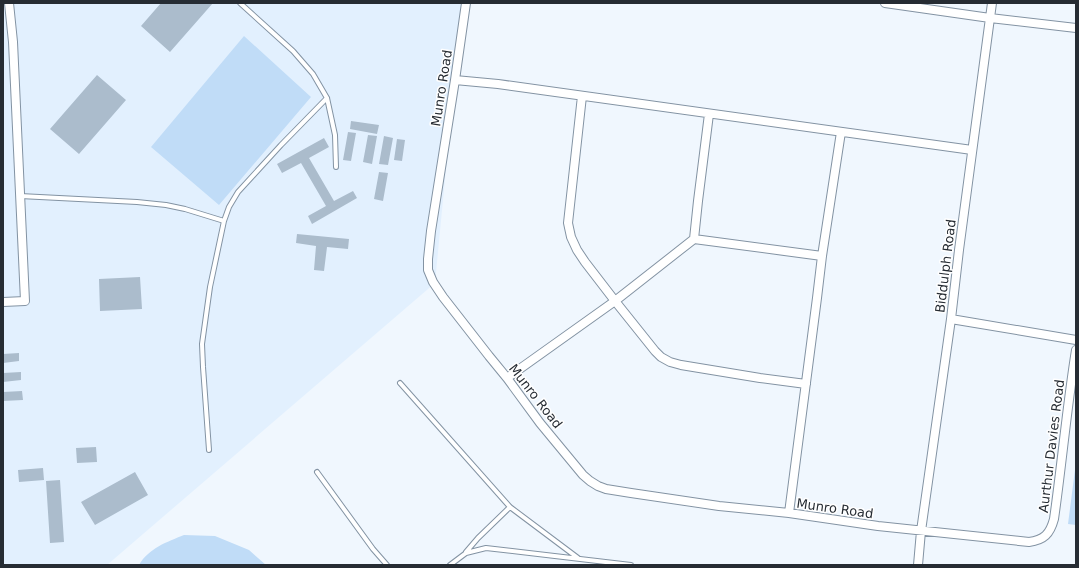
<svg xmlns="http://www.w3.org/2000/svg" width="1079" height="568" font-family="'DejaVu Sans',sans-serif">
  <rect width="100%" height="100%" fill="#f0f7fe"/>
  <path fill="#e2f0fe" d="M 3,3 L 462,3 L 435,283 L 107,565 L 3,565 Z"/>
  <path fill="#c0dcf7" d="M 244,36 L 311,97 L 219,205 L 151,147 Z
    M 1076,462 L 1076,525 L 1068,524 Z
    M 184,535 L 215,536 L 249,550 L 266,565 L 139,565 C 149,548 167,542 184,535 Z"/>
  <path fill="#abbccc" d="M 161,3 L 213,3 L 170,52 L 141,26 Z
    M 97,75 L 126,100 L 79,154 L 50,129 Z
    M 351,121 L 379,125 L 377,134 L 350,129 Z
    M 348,132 L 356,133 L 351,161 L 343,160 Z
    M 368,135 L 377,136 L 372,164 L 363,162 Z
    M 384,136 L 393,138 L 388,165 L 379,164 Z
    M 324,138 L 329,147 L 309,158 L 334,201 L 353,191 L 357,198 L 312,224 L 308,216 L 326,206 L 301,163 L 282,173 L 277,164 Z
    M 397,139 L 405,140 L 402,161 L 394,160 Z
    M 379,172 L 388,173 L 383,201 L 374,199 Z
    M 297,234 L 349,239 L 348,249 L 327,247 L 324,271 L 314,270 L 316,246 L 296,243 Z
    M 140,277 L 142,309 L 100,311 L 99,279 Z
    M 19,353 L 19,361 L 3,363 L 3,354 Z
    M 21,372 L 21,380 L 3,382 L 3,373 Z
    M 22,391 L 23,400 L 3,401 L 3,392 Z
    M 96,447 L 97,462 L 77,463 L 76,448 Z
    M 43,468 L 44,480 L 19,482 L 18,470 Z
    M 135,472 L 148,495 L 95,525 L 81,502 Z
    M 60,480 L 64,542 L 50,543 L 46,481 Z"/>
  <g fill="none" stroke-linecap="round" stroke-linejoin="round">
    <g stroke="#8393a3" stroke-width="6">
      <path id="service" d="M 240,3 L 293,51 L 313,74 L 327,98 L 335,135 L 336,167
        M 20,196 L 137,202 L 166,205 L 185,209 L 224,221
        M 400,383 L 510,507 L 578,558
        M 209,450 L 203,367 L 202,344 L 210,287 L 224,221 L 229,207 L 238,192 L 281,145 L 327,98
        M 317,472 L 373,549 L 387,565
        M 466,552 L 478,538 L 510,507
        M 450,565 L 466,553 L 486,548 L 631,565"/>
    </g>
    <g stroke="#8393a3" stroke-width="10">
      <path id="minor" d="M 466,3 L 455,80 L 431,231 L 428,259 L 428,270 L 433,282 L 443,297 L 489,356 L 507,378 L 540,423 L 583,475 L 590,481 L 598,486 L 606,489 L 631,493 L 719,506 L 789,513 L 878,526 L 1029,542 C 1044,540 1050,534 1054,519 C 1062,463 1067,406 1076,350
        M 885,3 L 990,18 L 1076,28
        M 455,80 L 498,84 L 972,150
        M 582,96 L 568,223 L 571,237 L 577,250 L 585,262 L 615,301 L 655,351 L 661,357 L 670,362 L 681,365 L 760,378 L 806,384
        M 709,114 L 698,201 L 694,239 L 822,256
        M 3,302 L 25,301 L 13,42 L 9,3
        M 951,319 L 1076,340
        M 507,378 L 615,301 L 694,239
        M 789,513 L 817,298 L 822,256 L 841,132
        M 918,565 L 921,531 L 951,319 L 959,250 L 992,3"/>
    </g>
    <use href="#service" stroke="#fff" stroke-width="4"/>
    <use href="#minor" stroke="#fff" stroke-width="8"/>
  </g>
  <g text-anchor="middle" stroke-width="3" stroke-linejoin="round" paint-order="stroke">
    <g font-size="13" fill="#262c33" stroke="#fff">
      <text transform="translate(441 88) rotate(-81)" y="5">Munro Road</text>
      <text transform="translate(945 266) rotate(-83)" y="5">Biddulph Road</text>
      <text transform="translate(536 396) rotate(52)" y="5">Munro Road</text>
      <text transform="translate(1051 446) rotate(-83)" y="5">Aurthur Davies Road</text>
      <text transform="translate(835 508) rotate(8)" y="5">Munro Road</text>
    </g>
  </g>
  <rect width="1079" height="568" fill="none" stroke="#262c33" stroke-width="8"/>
</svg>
